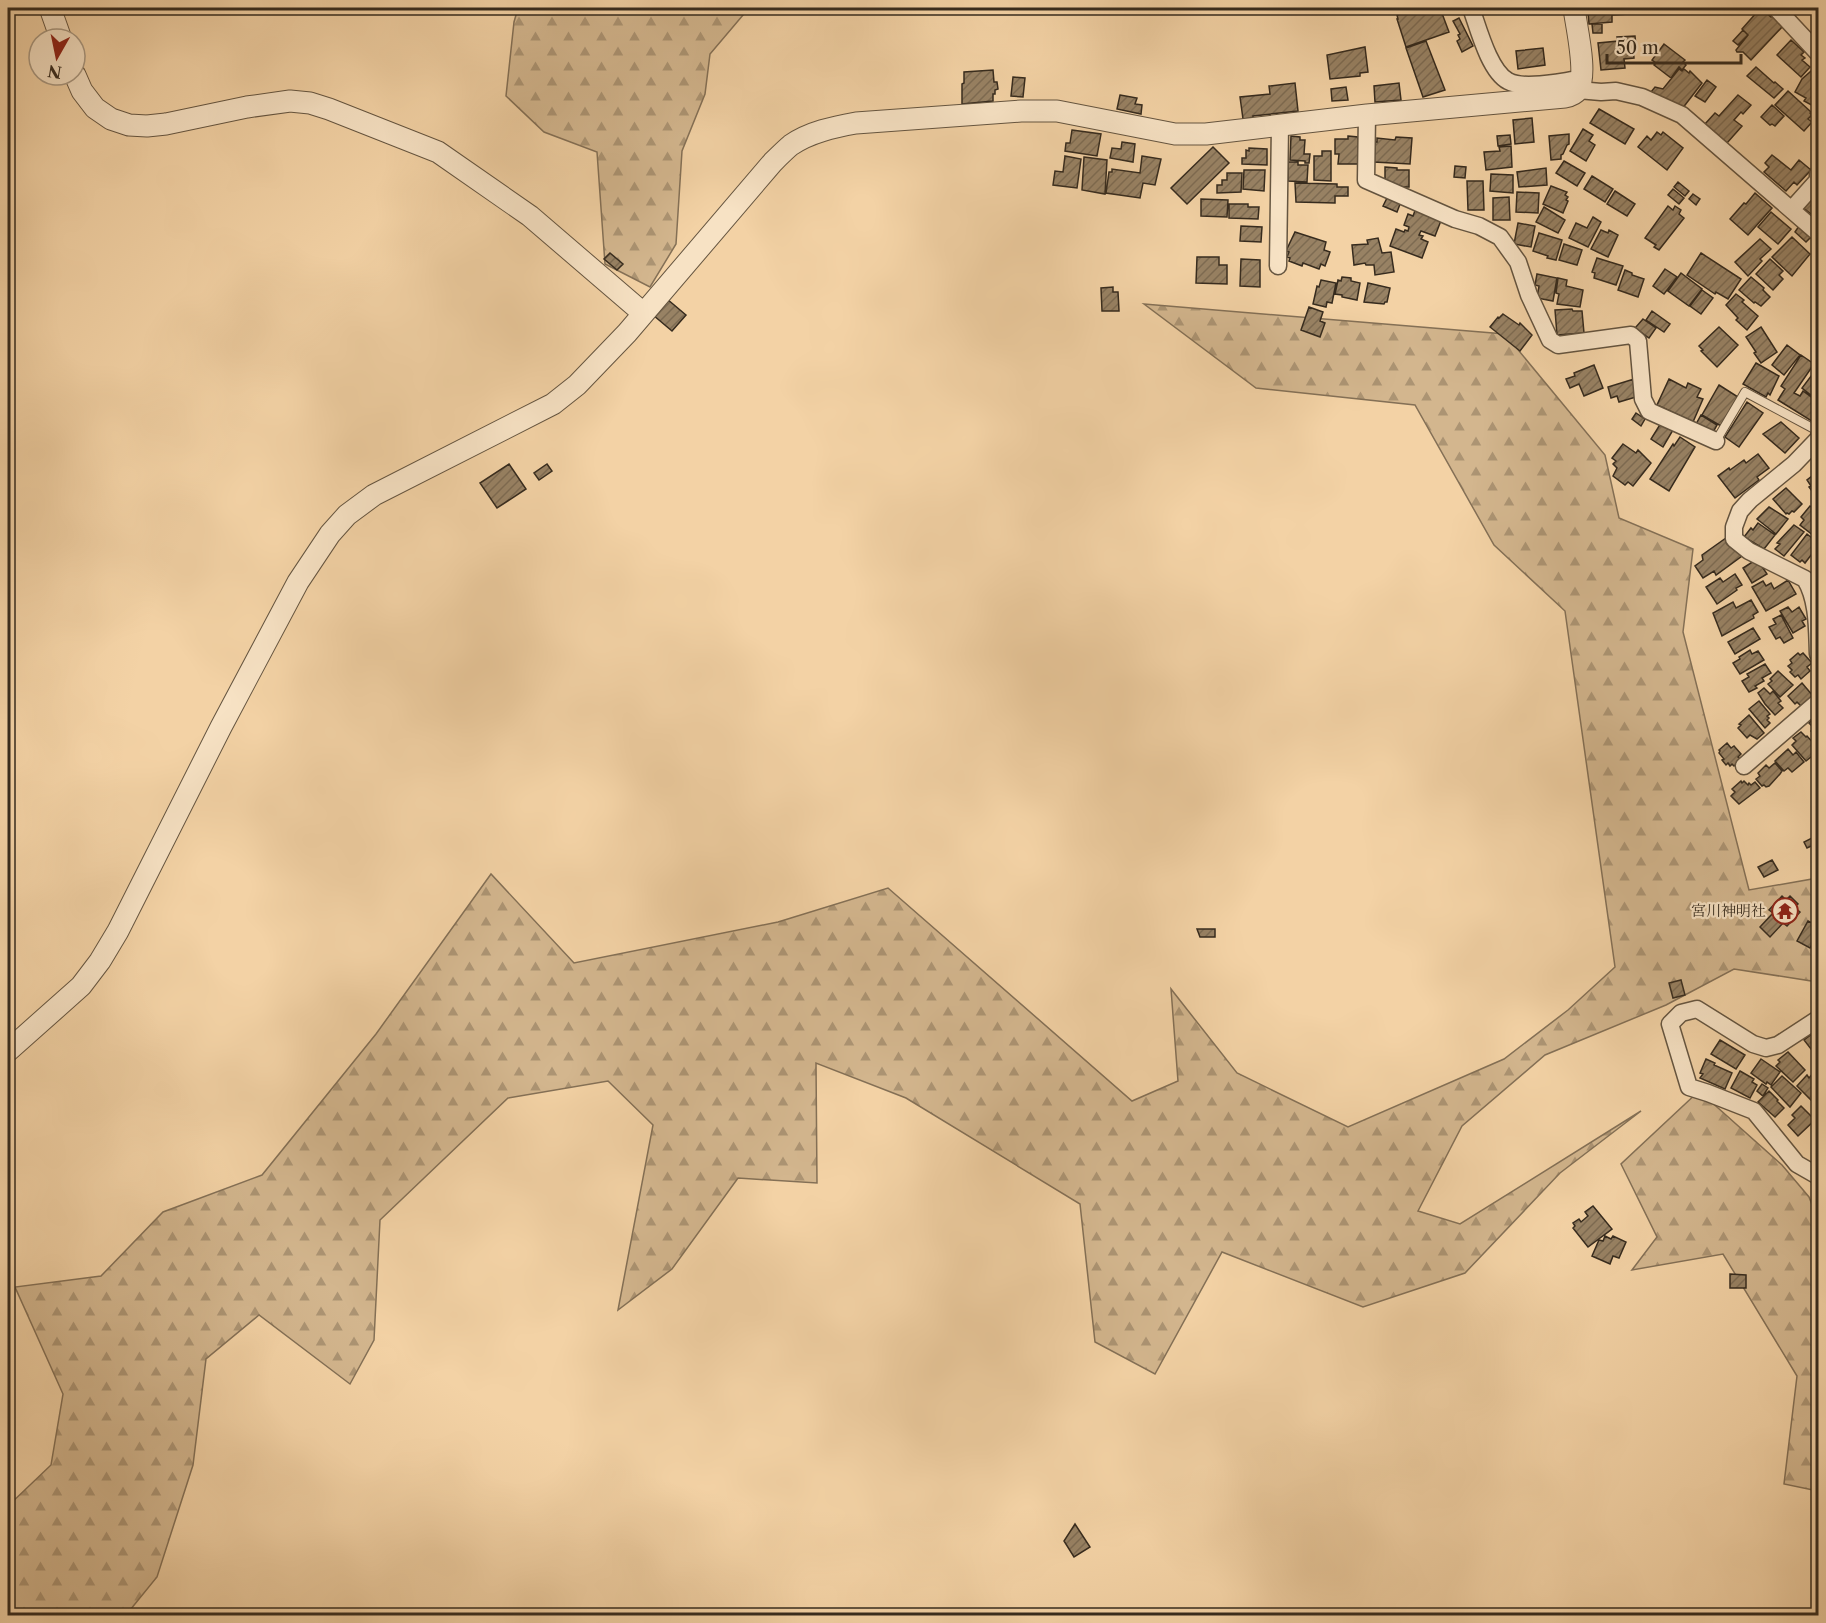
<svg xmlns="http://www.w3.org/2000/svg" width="1826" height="1623" font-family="'Libre Caslon Text','Noto Serif JP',serif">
  <defs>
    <pattern id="forest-firs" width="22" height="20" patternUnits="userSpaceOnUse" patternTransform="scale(1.5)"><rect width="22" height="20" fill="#d3b68e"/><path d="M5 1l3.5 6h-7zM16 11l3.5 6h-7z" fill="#ac9473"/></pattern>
    <pattern id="building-hatch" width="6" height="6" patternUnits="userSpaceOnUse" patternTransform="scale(1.5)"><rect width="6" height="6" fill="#988264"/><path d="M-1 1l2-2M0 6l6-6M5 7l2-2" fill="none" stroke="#7d6b52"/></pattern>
  </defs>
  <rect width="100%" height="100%" fill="#f3d2a5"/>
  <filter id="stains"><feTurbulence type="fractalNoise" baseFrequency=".00333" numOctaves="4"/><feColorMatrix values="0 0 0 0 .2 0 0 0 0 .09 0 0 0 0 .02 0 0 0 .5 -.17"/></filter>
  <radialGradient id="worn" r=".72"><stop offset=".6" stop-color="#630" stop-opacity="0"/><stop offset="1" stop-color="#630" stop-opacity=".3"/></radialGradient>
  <path fill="url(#forest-firs)" stroke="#847056" stroke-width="1.5" d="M 518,8 L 749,8 L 710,54 L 705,94 L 682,151 L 676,244 L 650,287 L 605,264 L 597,152 L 544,132 L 506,96 L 514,22 Z
    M 1144,304 L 1505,334 L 1605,455 L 1619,518 L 1693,549 L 1683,632 L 1749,890 L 1818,878 L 1818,982 L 1734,969 L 1666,1005 L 1545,1055 L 1462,1126 L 1418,1211 L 1460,1224 L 1641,1111 L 1560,1173 L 1465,1273 L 1363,1307 L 1222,1252 L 1155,1374 L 1095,1342 L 1080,1204 L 906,1098 L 816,1063 L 817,1183 L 738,1178 L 672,1269 L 618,1310 L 653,1125 L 608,1081 L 508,1098 L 380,1220 L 374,1340 L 350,1384 L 259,1315 L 206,1359 L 193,1465 L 157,1577 L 126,1615 L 8,1616 L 8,1506 L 51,1465 L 63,1394 L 15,1287 L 101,1276 L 163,1212 L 262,1175 L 376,1034 L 491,874 L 574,963 L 778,922 L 888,888 L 1132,1101 L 1178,1081 L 1171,989 L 1237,1073 L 1348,1127 L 1504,1059 L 1568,1010 L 1615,967 L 1565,611 L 1494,545 L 1415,405 L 1256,388 Z
    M 1699,1091 L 1782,1165 L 1809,1197 L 1818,1220 L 1818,1491 L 1784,1484 L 1797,1376 L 1723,1254 L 1632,1270 L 1657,1237 L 1621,1164 Z"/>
  <path fill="url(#building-hatch)" stroke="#362b1e" stroke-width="1.5" d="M 1417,8 L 1440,8 L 1449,32 L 1406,47 L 1397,19 L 1398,19 L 1397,15 Z
    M 1592,8 L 1629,8 L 1629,14 L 1612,15 L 1612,22 L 1589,24 L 1588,12 L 1592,11 Z
    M 1758,11 L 1762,13 L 1764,11 L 1771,17 L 1772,16 L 1783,26 L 1751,60 L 1743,52 L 1737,52 L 1736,50 L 1748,35 L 1742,29 Z
    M 1459,18 L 1473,46 L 1462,52 L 1457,41 L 1460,39 L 1458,35 L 1460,34 L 1453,21 Z
    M 1592,24 L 1602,24 L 1602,33 L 1593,33 Z
    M 1743,30 L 1748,35 L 1738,45 L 1733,41 Z
    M 1635,36 L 1636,46 L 1633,46 L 1634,58 L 1624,59 L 1625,68 L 1601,70 L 1598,43 L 1618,41 L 1617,37 Z
    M 1791,40 L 1804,52 L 1801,55 L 1805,58 L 1802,60 L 1810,67 L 1801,77 L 1777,55 Z
    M 1426,41 L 1445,90 L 1423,97 L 1406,48 Z
    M 1664,44 L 1685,60 L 1683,62 L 1686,65 L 1682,70 L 1679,67 L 1671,78 L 1654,65 L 1656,63 L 1652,60 Z
    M 1365,47 L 1368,72 L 1360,73 L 1360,76 L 1330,79 L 1327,55 Z
    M 1543,48 L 1545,65 L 1518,69 L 1516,51 Z
    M 1818,65 L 1818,105 L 1817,108 L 1804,101 L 1806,98 L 1795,92 L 1802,79 Z
    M 1756,67 L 1774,83 L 1775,82 L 1783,89 L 1774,98 L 1747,76 Z
    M 1679,69 L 1682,71 L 1684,69 L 1689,73 L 1690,71 L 1702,83 L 1682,109 L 1651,92 L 1655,87 L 1663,89 Z
    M 993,70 L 994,82 L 997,82 L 998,89 L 995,90 L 995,94 L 993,94 L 993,101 L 962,104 L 962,84 L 964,83 L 964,72 Z
    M 1013,77 L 1025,78 L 1023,97 L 1011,96 Z
    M 1707,80 L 1716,87 L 1705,102 L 1695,96 Z
    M 1295,83 L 1298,111 L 1253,116 L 1253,118 L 1243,119 L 1240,97 L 1270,94 L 1269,86 Z
    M 1399,83 L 1401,100 L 1375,102 L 1374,86 Z
    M 1346,87 L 1348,100 L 1332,101 L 1331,89 Z
    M 1788,91 L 1811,112 L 1810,113 L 1812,115 L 1808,119 L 1812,122 L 1804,131 L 1775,105 Z
    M 1120,95 L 1137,98 L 1135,104 L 1142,105 L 1141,114 L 1117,109 Z
    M 1738,95 L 1751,105 L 1743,114 L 1741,112 L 1734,120 L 1742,126 L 1727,143 L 1705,124 L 1715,113 L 1719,116 Z
    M 1772,105 L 1784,116 L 1775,126 L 1772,124 L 1770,125 L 1761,117 Z
    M 1599,109 L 1634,129 L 1625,144 L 1590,123 Z
    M 1532,118 L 1534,142 L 1515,144 L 1513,120 Z
    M 1583,129 L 1593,135 L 1589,141 L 1595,145 L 1586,161 L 1570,151 Z
    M 1072,130 L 1101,134 L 1097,156 L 1065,151 L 1066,143 L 1070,143 Z
    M 1657,132 L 1661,135 L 1663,132 L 1683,148 L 1667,170 L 1638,147 L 1647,136 L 1651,140 Z
    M 1569,134 L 1569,144 L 1567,145 L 1563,154 L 1561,155 L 1561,159 L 1551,160 L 1549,136 Z
    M 1510,135 L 1511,144 L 1498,146 L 1497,136 Z
    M 1291,136 L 1300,137 L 1300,140 L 1305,140 L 1304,154 L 1310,154 L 1309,163 L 1305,163 L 1305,161 L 1290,160 Z
    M 1348,136 L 1358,137 L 1358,139 L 1360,139 L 1360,164 L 1338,164 L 1339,154 L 1335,154 L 1335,139 L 1348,139 Z
    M 1396,137 L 1412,138 L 1410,164 L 1374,162 L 1375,142 L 1377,142 L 1377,138 L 1395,140 Z
    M 1122,142 L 1135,144 L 1133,162 L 1110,158 L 1112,148 L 1121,149 Z
    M 1511,146 L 1512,167 L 1486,170 L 1484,152 L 1500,151 L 1499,147 Z
    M 1213,147 L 1229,163 L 1187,204 L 1171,188 Z
    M 1249,148 L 1267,149 L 1267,165 L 1242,164 L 1242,158 L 1246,158 L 1246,150 L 1249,151 Z
    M 1322,151 L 1331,151 L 1331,181 L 1314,180 L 1314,156 L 1322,156 Z
    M 1772,155 L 1791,170 L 1799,160 L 1811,170 L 1797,185 L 1794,182 L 1786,191 L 1764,172 L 1769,167 L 1765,163 Z
    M 1065,156 L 1081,159 L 1077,188 L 1053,185 L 1055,171 L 1063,172 Z
    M 1142,156 L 1161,159 L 1155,185 L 1143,183 L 1140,198 L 1106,193 L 1109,172 L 1112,172 L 1112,169 L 1140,173 Z
    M 1084,157 L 1107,160 L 1105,194 L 1082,190 Z
    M 1564,161 L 1585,173 L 1577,186 L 1556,173 Z
    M 1288,162 L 1298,162 L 1298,165 L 1308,165 L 1307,182 L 1288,181 Z
    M 1455,166 L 1466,167 L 1465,178 L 1454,177 Z
    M 1385,167 L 1397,168 L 1397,170 L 1409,170 L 1409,187 L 1395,187 L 1385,184 Z
    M 1546,168 L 1547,185 L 1519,187 L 1517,172 Z
    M 1244,170 L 1265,170 L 1264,191 L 1243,189 Z
    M 1227,173 L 1242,173 L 1241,192 L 1217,193 L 1217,185 L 1222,185 L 1222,180 L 1227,180 Z
    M 1491,174 L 1513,175 L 1513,193 L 1490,191 Z
    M 1592,176 L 1613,189 L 1605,202 L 1584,189 Z
    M 1467,181 L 1483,181 L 1484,210 L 1468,210 Z
    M 1678,182 L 1689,191 L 1685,196 L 1674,187 Z
    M 1295,183 L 1337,184 L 1337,187 L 1348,187 L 1348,196 L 1335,196 L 1335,203 L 1296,202 Z
    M 1551,186 L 1567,192 L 1565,195 L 1568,197 L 1566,200 L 1568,201 L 1563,213 L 1543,204 Z
    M 1673,189 L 1684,198 L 1679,204 L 1668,195 Z
    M 1615,191 L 1635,204 L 1627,216 L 1607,204 Z
    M 1517,192 L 1539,193 L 1538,213 L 1516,212 Z
    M 1755,193 L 1772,208 L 1748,235 L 1730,219 L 1744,203 L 1746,204 Z
    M 1389,194 L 1402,199 L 1397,212 L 1383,206 Z
    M 1693,194 L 1700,199 L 1696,205 L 1689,199 Z
    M 1812,196 L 1818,202 L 1818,213 L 1815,217 L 1802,207 Z
    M 1509,197 L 1510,220 L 1493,220 L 1493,198 Z
    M 1201,199 L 1228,200 L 1227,217 L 1201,216 Z
    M 1229,204 L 1248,204 L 1248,207 L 1259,207 L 1258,219 L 1229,218 Z
    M 1668,206 L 1673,210 L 1675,206 L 1681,210 L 1679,214 L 1684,218 L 1659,250 L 1654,247 L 1656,245 L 1645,238 Z
    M 1544,207 L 1565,220 L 1558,233 L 1536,222 Z
    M 1416,208 L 1442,218 L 1435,236 L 1421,231 L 1419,235 L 1423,236 L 1421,239 L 1428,242 L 1422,258 L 1390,246 L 1396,229 L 1404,232 L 1405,230 L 1408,231 L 1409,227 L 1404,225 L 1408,214 L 1413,216 Z
    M 1771,212 L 1791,229 L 1778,244 L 1758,227 Z
    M 1593,217 L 1601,222 L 1588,247 L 1569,238 L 1576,223 L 1587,228 Z
    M 1518,223 L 1535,226 L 1531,247 L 1514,244 Z
    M 1241,226 L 1262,227 L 1261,242 L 1240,241 Z
    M 1799,226 L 1812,236 L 1806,242 L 1795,232 Z
    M 1601,230 L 1608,233 L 1609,230 L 1618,235 L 1608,257 L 1591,249 Z
    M 1295,232 L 1326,242 L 1324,250 L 1330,252 L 1325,266 L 1321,264 L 1319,269 L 1303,263 L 1302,266 L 1289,261 L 1290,258 L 1287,257 L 1289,252 L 1286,251 Z
    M 1539,233 L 1562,240 L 1556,260 L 1547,258 L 1548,256 L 1533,251 Z
    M 1792,237 L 1810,254 L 1792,276 L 1772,257 Z
    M 1378,238 L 1382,253 L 1391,252 L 1394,272 L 1375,275 L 1374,265 L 1366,265 L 1365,263 L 1354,265 L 1352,245 L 1368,244 L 1367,240 Z
    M 1760,239 L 1771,249 L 1760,259 L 1762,261 L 1748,276 L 1735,262 Z
    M 1564,244 L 1582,250 L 1577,265 L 1559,260 Z
    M 610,253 L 623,264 L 617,270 L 604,259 Z
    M 1701,253 L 1741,279 L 1728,299 L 1716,292 L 1715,294 L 1687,275 Z
    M 1197,257 L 1219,257 L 1219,265 L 1227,265 L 1227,284 L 1196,283 Z
    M 1597,258 L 1623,266 L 1616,285 L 1594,278 L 1595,273 L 1592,272 Z
    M 1241,259 L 1260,260 L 1260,287 L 1240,286 Z
    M 1770,259 L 1783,271 L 1779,275 L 1783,279 L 1773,290 L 1756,274 Z
    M 1665,269 L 1677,277 L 1664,294 L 1653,286 Z
    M 1625,270 L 1632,273 L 1632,275 L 1644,279 L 1638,297 L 1618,290 Z
    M 1681,273 L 1702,289 L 1689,306 L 1668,291 Z
    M 1537,274 L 1557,278 L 1553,301 L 1537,298 L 1539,286 L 1535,285 Z
    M 1342,277 L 1351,278 L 1351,281 L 1360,283 L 1357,300 L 1342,297 L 1342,295 L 1335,294 L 1338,280 L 1341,281 Z
    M 1751,277 L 1764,288 L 1763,290 L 1770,297 L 1761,306 L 1755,302 L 1754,303 L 1739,290 Z
    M 1558,278 L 1567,280 L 1566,286 L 1583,290 L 1580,307 L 1557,304 L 1559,294 L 1556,293 Z
    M 1321,280 L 1336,283 L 1332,303 L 1327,302 L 1326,307 L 1313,304 L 1317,286 L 1319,287 Z
    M 1368,283 L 1390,288 L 1387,302 L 1385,302 L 1384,304 L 1364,302 Z
    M 1113,287 L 1113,292 L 1118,292 L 1119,311 L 1102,311 L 1101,288 Z
    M 1702,290 L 1713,298 L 1701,314 L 1690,306 Z
    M 1736,294 L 1744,300 L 1742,302 L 1758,316 L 1747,330 L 1736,320 L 1738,318 L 1726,305 Z
    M 667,299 L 686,315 L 672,331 L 653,315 Z
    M 1309,307 L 1323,312 L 1320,321 L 1325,323 L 1320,337 L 1301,330 Z
    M 1572,309 L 1573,311 L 1582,311 L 1584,333 L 1557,335 L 1555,310 Z
    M 1652,311 L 1670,324 L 1664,332 L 1646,320 Z
    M 1503,314 L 1519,325 L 1520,323 L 1532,335 L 1520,351 L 1490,327 L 1498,317 L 1499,318 Z
    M 1643,319 L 1656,328 L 1649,338 L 1635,328 Z
    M 1719,327 L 1738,345 L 1717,367 L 1701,351 L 1703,350 L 1699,346 Z
    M 1761,327 L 1777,352 L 1761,363 L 1754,353 L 1756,352 L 1746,337 Z
    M 1787,345 L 1800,355 L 1784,375 L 1772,365 Z
    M 1801,355 L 1814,364 L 1794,393 L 1800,396 L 1803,391 L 1818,402 L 1818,425 L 1778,400 L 1785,389 L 1781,386 Z
    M 1756,363 L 1779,376 L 1770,395 L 1768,393 L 1766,397 L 1743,384 Z
    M 1594,365 L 1603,388 L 1584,396 L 1579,384 L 1570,388 L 1566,379 L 1575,376 L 1574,373 Z
    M 1818,367 L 1818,398 L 1817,400 L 1802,388 Z
    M 1634,379 L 1636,397 L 1619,402 L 1617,396 L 1611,398 L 1608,387 Z
    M 1669,379 L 1686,388 L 1688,383 L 1701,389 L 1697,397 L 1703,399 L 1693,422 L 1657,405 Z
    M 1719,385 L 1738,397 L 1721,426 L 1702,415 Z
    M 1747,402 L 1763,413 L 1739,447 L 1725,437 Z
    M 1636,413 L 1645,419 L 1641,426 L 1632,419 Z
    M 1701,415 L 1717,425 L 1712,434 L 1695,426 Z
    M 1781,422 L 1799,438 L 1785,453 L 1763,434 Z
    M 1661,423 L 1673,430 L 1663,447 L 1651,439 Z
    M 1680,437 L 1695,447 L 1669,491 L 1650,479 L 1673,444 L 1674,446 Z
    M 1623,444 L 1636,453 L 1638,450 L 1651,463 L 1633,486 L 1628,482 L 1625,485 L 1613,476 L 1617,468 L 1613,464 L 1616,461 L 1612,458 Z
    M 1758,454 L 1769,468 L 1757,477 L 1759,480 L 1735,498 L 1718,476 L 1729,468 L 1730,470 L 1744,460 L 1746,463 Z
    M 509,464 L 526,489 L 497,508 L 480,483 Z
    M 547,464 L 552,471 L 539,480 L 534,473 Z
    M 1816,473 L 1818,474 L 1818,499 L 1809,487 L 1811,486 L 1807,480 Z
    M 1786,488 L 1802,504 L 1794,512 L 1792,511 L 1789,514 L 1787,513 L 1786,514 L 1773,499 Z
    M 1810,506 L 1818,512 L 1818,539 L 1800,525 L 1804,520 L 1801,517 Z
    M 1769,507 L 1788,519 L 1776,534 L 1757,519 Z
    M 1758,523 L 1775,535 L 1764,549 L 1744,537 L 1751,528 L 1753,530 Z
    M 1794,525 L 1804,532 L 1784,556 L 1775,549 L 1780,544 L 1777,543 Z
    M 1807,534 L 1818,543 L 1818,546 L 1805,563 L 1802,560 L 1800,562 L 1791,555 Z
    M 1726,538 L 1737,552 L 1739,551 L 1742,556 L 1716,575 L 1714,571 L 1703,578 L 1695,566 L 1703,560 L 1702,555 Z
    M 1757,559 L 1767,574 L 1752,583 L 1743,568 Z
    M 1735,574 L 1742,585 L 1736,588 L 1737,590 L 1717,604 L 1706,587 L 1720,578 L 1723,582 Z
    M 1788,580 L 1796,594 L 1766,611 L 1752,587 L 1763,581 L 1766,586 L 1771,583 L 1774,589 Z
    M 1751,600 L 1758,612 L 1753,615 L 1754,618 L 1722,636 L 1713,613 L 1733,602 L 1736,608 Z
    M 1788,607 L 1792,612 L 1799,607 L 1806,619 L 1802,621 L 1805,626 L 1793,633 L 1780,611 Z
    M 1781,615 L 1793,638 L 1784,643 L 1780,637 L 1776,639 L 1769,627 L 1776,624 L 1773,619 Z
    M 1753,628 L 1760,639 L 1735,654 L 1728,642 Z
    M 1750,650 L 1752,654 L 1758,651 L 1764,660 L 1740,674 L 1733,663 L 1740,659 L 1739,657 Z
    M 1798,653 L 1800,655 L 1803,653 L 1812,663 L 1807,667 L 1810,671 L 1801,679 L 1798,675 L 1795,677 L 1790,672 L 1792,670 L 1788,666 L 1792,663 L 1790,660 Z
    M 1765,664 L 1771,673 L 1762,678 L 1764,681 L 1755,686 L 1757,688 L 1749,692 L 1742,681 L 1749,677 L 1747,674 Z
    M 1778,671 L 1793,685 L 1780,697 L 1768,684 L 1772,681 L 1770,679 Z
    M 1802,683 L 1813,696 L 1801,706 L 1797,702 L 1795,704 L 1788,696 Z
    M 1764,688 L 1770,694 L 1773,691 L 1781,701 L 1778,703 L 1783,708 L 1775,715 L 1765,704 L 1758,693 Z
    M 1759,701 L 1770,714 L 1767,716 L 1769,718 L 1767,720 L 1770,723 L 1765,728 L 1749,709 Z
    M 1749,715 L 1764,733 L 1757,739 L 1750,735 L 1747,738 L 1738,728 L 1741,725 L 1739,724 Z
    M 1818,715 L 1818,735 L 1816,737 L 1811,731 L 1814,728 L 1809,723 Z
    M 1801,732 L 1806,737 L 1807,736 L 1816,746 L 1814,748 L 1817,752 L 1806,761 L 1792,745 L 1796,741 L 1793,738 Z
    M 1727,743 L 1731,748 L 1734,746 L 1741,754 L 1738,757 L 1741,760 L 1734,766 L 1732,764 L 1730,766 L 1728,763 L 1726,765 L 1722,760 L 1724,759 L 1719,753 L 1720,751 L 1719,750 Z
    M 1788,749 L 1793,755 L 1796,752 L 1804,762 L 1792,772 L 1788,768 L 1784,771 L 1775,761 Z
    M 1775,763 L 1782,771 L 1780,774 L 1769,786 L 1766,787 L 1764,785 L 1762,786 L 1756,779 L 1760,776 L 1758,773 L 1766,765 L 1769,768 Z
    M 1741,781 L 1742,783 L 1744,781 L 1748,785 L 1749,783 L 1751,785 L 1755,782 L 1760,788 L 1739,804 L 1731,796 L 1735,792 L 1732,789 Z
    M 1818,835 L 1818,843 L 1807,848 L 1804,842 Z
    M 1772,860 L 1778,870 L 1764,877 L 1758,867 Z
    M 1782,896 L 1786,900 L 1790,896 L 1798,904 L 1794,907 L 1800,912 L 1787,926 L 1783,923 L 1770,937 L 1760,927 L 1773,913 L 1769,910 Z
    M 1808,921 L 1818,926 L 1818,931 L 1810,948 L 1797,941 Z
    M 1197,929 L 1215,929 L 1215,937 L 1200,937 Z
    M 1681,980 L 1685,995 L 1673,998 L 1669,983 Z
    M 1816,1031 L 1818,1034 L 1818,1058 L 1804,1040 Z
    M 1720,1040 L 1745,1055 L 1736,1069 L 1711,1054 Z
    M 1788,1052 L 1805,1070 L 1793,1082 L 1776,1066 L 1780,1062 L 1778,1060 Z
    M 1706,1059 L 1715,1063 L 1714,1065 L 1732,1073 L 1725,1089 L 1700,1078 L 1703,1074 L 1700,1073 Z
    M 1761,1059 L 1780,1072 L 1771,1085 L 1767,1082 L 1766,1084 L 1751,1073 Z
    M 1740,1071 L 1754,1079 L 1752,1082 L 1757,1085 L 1750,1098 L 1731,1088 Z
    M 1814,1072 L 1818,1076 L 1818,1100 L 1815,1104 L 1797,1086 L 1807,1075 L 1809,1078 Z
    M 1782,1076 L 1801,1093 L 1790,1107 L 1771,1087 Z
    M 1762,1084 L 1768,1088 L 1763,1096 L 1757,1091 Z
    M 1769,1091 L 1778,1100 L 1777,1101 L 1784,1108 L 1775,1117 L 1758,1102 Z
    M 1801,1106 L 1815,1120 L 1798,1136 L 1788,1125 L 1795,1118 L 1792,1115 Z
    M 1593,1206 L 1612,1229 L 1588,1247 L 1573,1228 L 1575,1226 L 1573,1223 L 1579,1219 L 1581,1222 L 1588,1216 L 1585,1212 Z
    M 1605,1236 L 1611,1239 L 1613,1236 L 1626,1242 L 1619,1258 L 1613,1256 L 1610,1264 L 1592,1256 L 1599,1240 L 1603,1241 Z
    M 1730,1274 L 1746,1275 L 1746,1288 L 1730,1288 Z
    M 1075,1524 L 1090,1547 L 1074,1557 L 1064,1541 Z"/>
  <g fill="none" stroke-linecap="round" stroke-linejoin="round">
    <g stroke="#655540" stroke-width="10">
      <path id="service" d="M 1716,441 L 1745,392 L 1818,431"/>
    </g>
    <g stroke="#655540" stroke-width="19">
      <path id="minor" d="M 1471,8 C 1478,27 1489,71 1508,81 C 1524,90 1562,81 1581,79
        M 1776,8 L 1818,53
        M 1578,90 L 1601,92 L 1616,91 L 1642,97 L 1682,115 L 1818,233
        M 1367,115 L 1366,180 L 1455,219 L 1479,226 L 1500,237 L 1518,262 L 1529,295 L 1550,340 L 1558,345 L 1631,335 L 1638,341 L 1643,399 L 1649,411 L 1716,441
        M 1792,209 L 1818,180 L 1818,174
        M 1278,266 L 1280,125
        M 1818,439 L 1794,464 L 1750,500 L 1740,511 L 1734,527 L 1734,539 L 1749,551 L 1805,579 C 1818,600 1817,630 1818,654
        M 1744,766 L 1818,702
        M 1818,1019 L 1778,1045 L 1766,1048 L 1753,1044 L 1697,1009 L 1681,1013 L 1670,1024 L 1689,1087 L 1708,1093 L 1754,1111 L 1797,1164 L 1818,1176"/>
    </g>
    <g stroke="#655540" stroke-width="23">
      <path id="tertiary" d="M 50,8 L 61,39
        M 75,75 L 82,91 L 95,108 L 111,119 L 129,125 L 147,126 L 166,124 L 247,107 L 290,101 L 310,103 L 329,109 L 438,152 L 530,216 L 643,313
        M 8,1051 L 81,986 L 100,961 L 118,931 L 221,727 L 298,582 L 330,534 L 347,515 L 374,495 L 553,404 L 577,385 L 627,333 L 773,162 C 779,156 785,150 791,145 C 810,132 834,127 856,123 L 1021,111 L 1057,111 L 1175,134 L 1206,134 L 1367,115 L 1565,97 C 1570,96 1575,94 1578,90 C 1588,74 1576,26 1574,8"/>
    </g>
    <use href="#service" stroke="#f7e2c4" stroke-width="8"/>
    <use href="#minor" stroke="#f7e2c4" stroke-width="16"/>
    <use href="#tertiary" stroke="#f7e2c4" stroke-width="21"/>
  </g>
  <defs>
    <g id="temple-ring" transform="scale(1.35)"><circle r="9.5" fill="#f7e2c4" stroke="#8f2418" stroke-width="1.5"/><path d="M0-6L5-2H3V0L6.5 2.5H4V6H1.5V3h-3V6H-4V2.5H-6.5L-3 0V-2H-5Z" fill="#8f2418"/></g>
  </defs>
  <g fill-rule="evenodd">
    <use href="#temple-ring" x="1785" y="911"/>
  </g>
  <g text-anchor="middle" stroke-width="4.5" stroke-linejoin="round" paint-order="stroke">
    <g font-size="15" fill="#362b1e" stroke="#f7e2c4" text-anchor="end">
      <text x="1766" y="916">宮川神明社</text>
    </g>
  </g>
  <rect width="1826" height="1623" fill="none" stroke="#f3d2a5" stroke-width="30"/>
  <rect x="9" y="9" width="1808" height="1605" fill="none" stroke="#362b1e" stroke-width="3"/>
  <rect x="15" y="15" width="1796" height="1593" fill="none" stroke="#362b1e" stroke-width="1.5"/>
  <g transform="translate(57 57) rotate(189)"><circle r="28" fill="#f7e2c4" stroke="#aa9982" stroke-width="1.5"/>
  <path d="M0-4.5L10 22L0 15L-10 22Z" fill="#8f2418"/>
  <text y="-9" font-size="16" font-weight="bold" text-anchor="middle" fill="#362b1e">N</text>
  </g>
  <path d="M1607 54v9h134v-9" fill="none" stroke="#362b1e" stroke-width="3"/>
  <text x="1616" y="54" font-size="18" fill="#362b1e" stroke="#f7e2c4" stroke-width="4.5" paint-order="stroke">50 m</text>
  <rect width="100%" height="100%" filter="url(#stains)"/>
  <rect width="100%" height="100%" fill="url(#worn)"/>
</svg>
